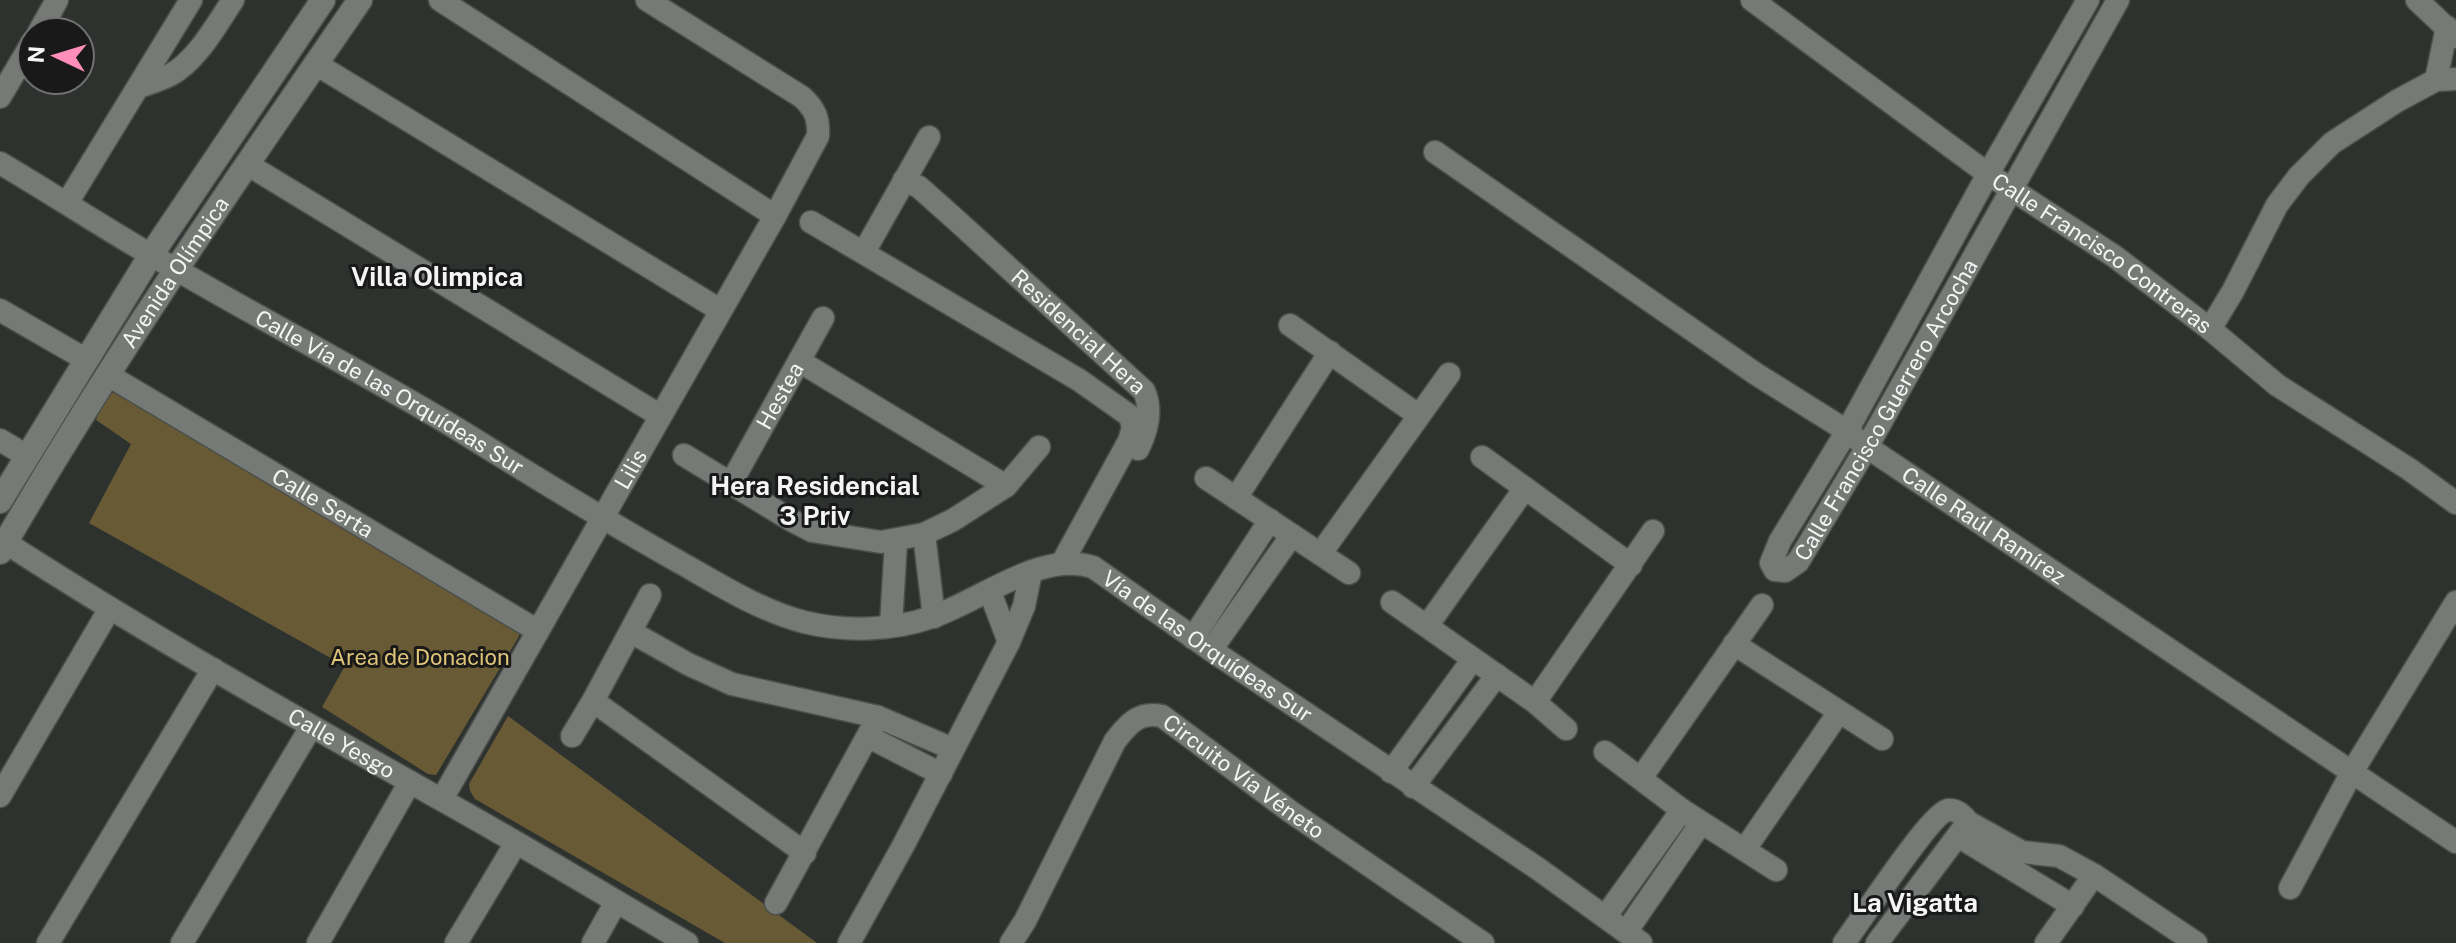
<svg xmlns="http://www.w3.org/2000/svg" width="2456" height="943" font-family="'Public Sans',sans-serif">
  <rect width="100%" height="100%" fill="#2e322f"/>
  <path fill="#675a34" d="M 112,393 L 118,393 L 520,632 L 518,638 L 436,775 L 428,774 L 322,707 L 345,666 L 89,523 L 131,444 L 96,420 L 103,402 Z
    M 508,716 L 817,943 L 725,943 L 475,799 L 470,791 L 469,784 Z"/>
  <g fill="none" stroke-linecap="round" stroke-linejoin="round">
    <g stroke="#4c4f4c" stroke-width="25">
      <g id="street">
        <path d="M 440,0 L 775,216"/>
        <path id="s1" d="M 1752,0 L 1988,174 L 2114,256 L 2210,329 L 2277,385 L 2409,469 L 2456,503"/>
        <path id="s2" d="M 2088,0 L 1988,174 L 1847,431 L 1780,541 L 1771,563 L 1775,570 L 1785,571 L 1798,562 L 1867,447 L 2118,0"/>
        <path d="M 2417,0 L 2456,37"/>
        <path d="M 39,32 L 57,0"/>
        <path d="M 316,64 L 720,310"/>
        <path d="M 2436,80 L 2447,27"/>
        <path d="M 139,87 C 150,83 160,80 170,75 C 196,62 217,24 233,0"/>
        <path d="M 0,97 L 32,43"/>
        <path id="s3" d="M 1435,152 L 1756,374 L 1847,431 L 1867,447 L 2456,842"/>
        <path id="s4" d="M 0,163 C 51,193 101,226 153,256 C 256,317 362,371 464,433 C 536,478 608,522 681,563 C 720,585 761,611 804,622 C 845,632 892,631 932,617 C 980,601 1041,550 1093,567 L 1211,650 L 1537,868 L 1641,943"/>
        <path d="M 247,164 L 659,415"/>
        <path id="s5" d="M 904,180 L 919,187 L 955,219 L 1144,391 C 1153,411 1147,431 1138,449"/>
        <path d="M 67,203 L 191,0"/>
        <path d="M 811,222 L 1079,380 L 1130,416 L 1133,428 L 1129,441 L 1062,563"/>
        <path d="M 864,252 L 929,137"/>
        <path d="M 0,310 L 85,359"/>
        <path d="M 1290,325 L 1418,415"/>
        <path d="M 2210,329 L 2233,291 L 2277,205 L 2299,176 L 2332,143 L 2397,101 L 2436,80 L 2456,79"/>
        <path d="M 799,361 L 1006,486"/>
        <path id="s6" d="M 108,375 L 538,631"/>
        <path d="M 0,440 L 27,456"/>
        <path d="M 684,455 L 791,520 L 812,531 L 881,542 L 924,534 L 953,520 L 1006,486 L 1039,447"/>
        <path d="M 1482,457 L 1631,565"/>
        <path d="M 1206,478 L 1349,573"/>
        <path id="s7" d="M 731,483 L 823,318"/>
        <path d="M 1236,498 L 1330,352"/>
        <path d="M 924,534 L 934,617"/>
        <path id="s8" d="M 0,539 C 143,632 292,715 440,799 C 523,845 605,895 687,943"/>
        <path d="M 1321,553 L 1449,374"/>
        <path d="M 990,592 L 1009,642"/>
        <path d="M 1392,602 L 1535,702 L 1566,729"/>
        <path d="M 891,626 L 896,541"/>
        <path d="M 1427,626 L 1525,488"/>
        <path d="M 631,632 L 688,664 L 732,684 L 878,717 L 953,749"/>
        <path d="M 1193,638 L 1270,520"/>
        <path d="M 1734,644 L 1882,739"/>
        <path d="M 1211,650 L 1292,535"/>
        <path d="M 593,701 L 805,853"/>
        <path d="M 1535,702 L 1653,531"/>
        <path d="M 572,736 L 593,701 L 650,595"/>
        <path d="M 869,737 L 941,774"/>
        <path d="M 1605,752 L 1682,810 L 1776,870"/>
        <path d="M 1391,772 L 1473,659"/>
        <path d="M 1641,778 L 1762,605"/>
        <path d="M 1413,787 L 1497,675"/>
        <path d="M 0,796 L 109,610"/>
        <path id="s9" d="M 442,799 L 775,216 L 818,136 C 819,118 815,109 802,97 L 647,0"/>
        <path d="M 1968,822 L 2022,852 L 2059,856 L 2094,875 L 2196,943"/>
        <path d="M 1958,836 L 2073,906"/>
        <path d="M 1745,849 L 1839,712"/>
        <path d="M 2290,888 L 2352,772 L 2456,602"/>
        <path d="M 776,903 L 878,717"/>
        <path d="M 1605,917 L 1682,810"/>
        <path d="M 1626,932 L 1701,823"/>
        <path d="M 48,943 L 213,669"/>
        <path d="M 182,943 L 311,727"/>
        <path d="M 318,943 L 410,782"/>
        <path d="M 456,943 L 516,843"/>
        <path d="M 593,943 L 616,902"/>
        <path d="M 849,943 L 903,846 L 1009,642 L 1024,606 L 1031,572"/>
        <path id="s10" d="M 1011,943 L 1025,921 L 1115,741 C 1128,724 1139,711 1162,716 L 1291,812 L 1483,943"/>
        <path d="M 1844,943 C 1860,922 1930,814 1948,810 C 1957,809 1964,816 1968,822 L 1877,943"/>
        <path d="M 2046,943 L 2094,875"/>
      </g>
    </g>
    <g stroke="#4c4f4c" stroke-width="27">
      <g id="secondary">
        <path d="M 0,501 L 151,255 L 323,0"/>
        <path id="s11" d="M 0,552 C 110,361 235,181 360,0"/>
      </g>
    </g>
    <use href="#street" stroke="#767a77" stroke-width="22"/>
    <use href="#secondary" stroke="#767a77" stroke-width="24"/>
  </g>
  <g text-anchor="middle" stroke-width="6" stroke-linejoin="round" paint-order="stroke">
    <g font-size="22" fill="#f3f5f3" stroke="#181918">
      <text dy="8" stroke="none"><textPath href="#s1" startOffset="432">Calle Francisco Contreras</textPath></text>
      <text dy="8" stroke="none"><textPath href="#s11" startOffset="330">Avenida Olímpica</textPath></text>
      <text dy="8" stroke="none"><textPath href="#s5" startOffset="232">Residencial Hera</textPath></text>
      <text dy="8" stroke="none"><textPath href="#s4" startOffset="452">Calle Vía de las Orquídeas Sur</textPath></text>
      <text dy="8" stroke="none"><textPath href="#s7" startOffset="100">Hestea</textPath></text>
      <text dy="8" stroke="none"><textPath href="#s2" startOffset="856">Calle Francisco Guerrero Arcocha</textPath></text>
      <text dy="8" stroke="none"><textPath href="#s9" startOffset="380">Lilis</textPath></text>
      <text dy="8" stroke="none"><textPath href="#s6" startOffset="250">Calle Serta</textPath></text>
      <text dy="8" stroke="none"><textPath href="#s3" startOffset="664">Calle Raúl Ramírez</textPath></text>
      <text dy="8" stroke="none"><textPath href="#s4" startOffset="1368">Vía de las Orquídeas Sur</textPath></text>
      <text dy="8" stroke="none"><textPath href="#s8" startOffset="398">Calle Yesgo</textPath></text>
      <text dy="8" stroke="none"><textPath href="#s10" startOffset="386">Circuito Vía Véneto</textPath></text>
    </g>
    <g font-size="22" fill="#e0c579" stroke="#181918">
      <text x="420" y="665">Area de Donacion</text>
    </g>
    <g font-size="26" font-weight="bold" fill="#f3f5f3" stroke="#181918">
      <text x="437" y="286">Villa Olimpica</text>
      <text x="815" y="495">Hera Residencial<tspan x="815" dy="30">3 Priv</tspan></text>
      <text x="1915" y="912">La Vigatta</text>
    </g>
  </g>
  <g transform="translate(56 56) rotate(274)"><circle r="38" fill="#181918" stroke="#707170" stroke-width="2"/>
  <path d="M0-6L14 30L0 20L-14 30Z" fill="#ff8ebb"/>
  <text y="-12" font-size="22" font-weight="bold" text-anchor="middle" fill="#f3f5f3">N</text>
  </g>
</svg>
